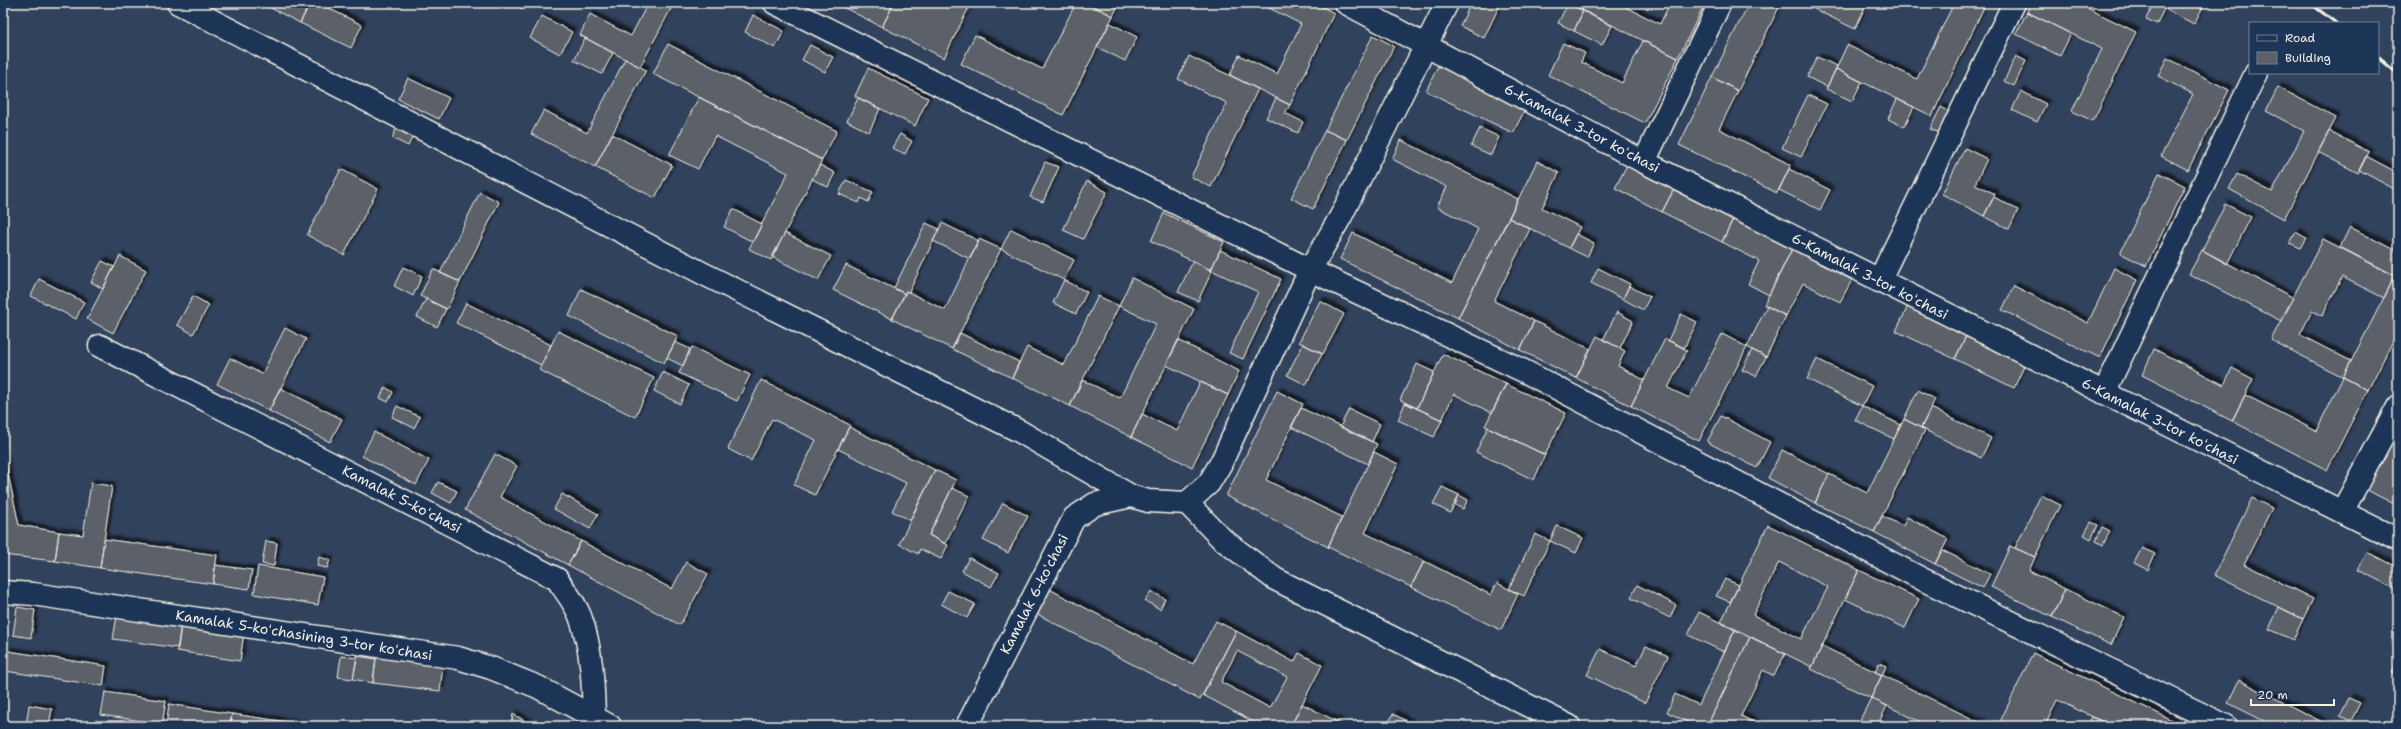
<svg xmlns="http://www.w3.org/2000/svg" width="2401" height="729" font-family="'Shantell Sans',sans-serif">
  <defs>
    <filter id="shadow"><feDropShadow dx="3.5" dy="-3.5" stdDeviation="1" flood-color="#0009"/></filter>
  </defs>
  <rect width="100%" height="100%" fill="#30425c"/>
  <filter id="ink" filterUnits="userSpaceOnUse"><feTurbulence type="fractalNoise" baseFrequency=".025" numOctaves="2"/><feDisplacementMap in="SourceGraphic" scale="8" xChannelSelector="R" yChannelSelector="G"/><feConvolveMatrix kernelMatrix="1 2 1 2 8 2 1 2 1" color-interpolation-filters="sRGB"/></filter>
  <g filter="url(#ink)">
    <path fill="#5b6167" stroke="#f4f1e8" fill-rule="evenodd" filter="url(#shadow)" d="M 261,3 L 310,3 L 300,23 Z
      M 310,3 L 318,3 L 362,25 L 351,48 L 300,23 Z
      M 511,3 L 527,3 L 524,10 Z
      M 648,3 L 674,3 L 640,67 L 580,35 L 590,14 L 631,36 Z
      M 835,3 L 894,3 L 882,27 Z
      M 894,3 L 971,3 L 944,58 L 882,27 Z
      M 1076,3 L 1087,3 L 1113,16 L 1063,115 L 961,64 L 975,35 L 1042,69 Z
      M 1087,3 L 1119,3 L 1113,16 Z
      M 1264,3 L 1315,3 L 1334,13 L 1290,105 L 1230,75 L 1239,55 L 1277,74 L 1301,24 L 1263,5 Z
      M 1471,3 L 1501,3 L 1484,38 L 1460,26 Z
      M 1567,3 L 1585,3 L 1582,10 Z
      M 1568,3 L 1583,11 L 1574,31 L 1558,23 Z
      M 1585,3 L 1618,3 L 1660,24 L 1670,3 L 1705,3 L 1678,58 L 1582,10 Z
      M 1749,3 L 1781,3 L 1738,91 L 1712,77 Z
      M 1802,3 L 1867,3 L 1855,29 Z
      M 1954,3 L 1986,3 L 1932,116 L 1836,69 L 1847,45 L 1917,79 Z
      M 2031,3 L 2077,3 L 2136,32 L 2093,121 L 2072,111 L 2102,49 L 2027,12 Z
      M 2153,3 L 2205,3 L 2194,24 Z
      M 2154,3 L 2164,9 L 2157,24 L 2146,19 Z
      M 1583,11 L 1612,26 L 1602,45 L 1574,31 Z
      M 2027,12 L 2071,34 L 2060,56 L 2016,34 Z
      M 753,15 L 784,31 L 775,48 L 745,32 Z
      M 542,16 L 572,32 L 560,54 L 530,38 Z
      M 1110,23 L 1137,37 L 1125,61 L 1097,47 Z
      M 1373,35 L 1394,46 L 1347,140 L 1325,130 Z
      M 585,38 L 613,53 L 602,74 L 574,60 Z
      M 1643,41 L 1678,58 L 1645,123 L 1548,75 L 1563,43 L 1585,53 L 1581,62 L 1622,83 Z
      M 668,44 L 837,131 L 822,160 L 653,74 Z
      M 810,45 L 833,57 L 825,72 L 802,60 Z
      M 1189,56 L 1258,89 L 1211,187 L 1191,177 L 1227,103 L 1178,79 Z
      M 2016,56 L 2026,61 L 2014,86 L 2004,81 Z
      M 1817,57 L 1837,66 L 1827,87 L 1807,77 Z
      M 2167,58 L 2229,90 L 2188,170 L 2161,156 L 2193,94 L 2158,76 Z
      M 625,59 L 646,70 L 595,167 L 531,134 L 544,110 L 587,133 Z
      M 1438,66 L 1526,108 L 1513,133 L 1426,91 Z
      M 868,68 L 928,98 L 915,126 L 855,96 Z
      M 1836,69 L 1862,82 L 1852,101 L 1826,89 Z
      M 1712,77 L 1738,91 L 1719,129 L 1791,165 L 1777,193 L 1679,145 Z
      M 408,78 L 449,98 L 439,119 L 398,99 Z
      M 2278,87 L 2336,118 L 2284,219 L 2229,189 L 2237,174 L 2272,192 L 2304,131 L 2266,111 Z
      M 2021,91 L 2046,104 L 2037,122 L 2012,110 Z
      M 1808,95 L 1827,104 L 1801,157 L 1782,148 Z
      M 699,97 L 822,160 L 771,260 L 749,249 L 788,173 L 715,136 L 698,169 L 669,155 Z
      M 858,98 L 880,109 L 869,132 L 847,121 Z
      M 1276,98 L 1290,105 L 1285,113 L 1303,122 L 1298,133 L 1266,118 Z
      M 1897,99 L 1914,107 L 1904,127 L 1888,119 Z
      M 1941,107 L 1954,114 L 1944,135 L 1930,129 Z
      M 397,127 L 413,136 L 408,146 L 392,138 Z
      M 1480,128 L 1499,137 L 1491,155 L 1471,146 Z
      M 1325,130 L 1347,140 L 1313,209 L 1291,198 Z
      M 2329,131 L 2369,152 L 2358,173 L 2318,152 Z
      M 612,134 L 672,165 L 655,198 L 595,167 Z
      M 900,134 L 912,141 L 905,154 L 892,148 Z
      M 1401,140 L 1518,199 L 1458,318 L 1340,259 L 1353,233 L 1452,283 L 1478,229 L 1437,207 L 1447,187 L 1392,159 Z
      M 1965,148 L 1987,159 L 1975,184 L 1995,194 L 1984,216 L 1942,194 Z
      M 2366,156 L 2398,173 L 2398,191 L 2359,170 Z
      M 1537,161 L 1559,173 L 1542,208 L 1580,227 L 1569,248 L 1509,218 Z
      M 1045,162 L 1059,167 L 1043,202 L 1030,197 Z
      M 820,165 L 835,173 L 828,187 L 812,179 Z
      M 1627,165 L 1674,189 L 1662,212 L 1615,188 Z
      M 341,169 L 378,189 L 344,255 L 307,235 Z
      M 1789,169 L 1830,190 L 1820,210 L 1779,190 Z
      M 2159,173 L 2185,186 L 2146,266 L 2120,253 Z
      M 846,180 L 873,192 L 868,202 L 861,198 L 859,203 L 839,194 Z
      M 1087,181 L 1107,192 L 1083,239 L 1063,230 Z
      M 1674,189 L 1733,219 L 1722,242 L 1662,212 Z
      M 480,192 L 499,202 L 460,282 L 440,273 Z
      M 1994,197 L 2018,210 L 2009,229 L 1984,216 Z
      M 2225,204 L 2251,217 L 2227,264 L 2202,250 Z
      M 733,209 L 762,224 L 753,242 L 724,227 Z
      M 1164,213 L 1224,242 L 1211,270 L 1151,241 Z
      M 1509,218 L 1530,229 L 1494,301 L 1534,321 L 1520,350 L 1458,318 Z
      M 1733,219 L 1792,249 L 1769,295 L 1748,284 L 1759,261 L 1722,242 Z
      M 926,223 L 939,229 L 909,292 L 906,291 L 905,294 L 894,288 Z
      M 942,223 L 979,241 L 970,259 L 933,241 Z
      M 2350,227 L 2398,252 L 2398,277 L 2340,247 Z
      M 1011,229 L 1074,260 L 1064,280 L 1001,249 Z
      M 2296,232 L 2306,238 L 2300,248 L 2290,243 Z
      M 785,233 L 831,256 L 818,280 L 772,257 Z
      M 1576,234 L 1594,243 L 1587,257 L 1569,248 Z
      M 979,239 L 1001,249 L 952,349 L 892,319 L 906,291 L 945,310 Z
      M 2323,239 L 2395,276 L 2384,298 L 2342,277 L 2322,316 L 2312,311 L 2300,335 L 2351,361 L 2343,377 L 2271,340 Z
      M 1792,249 L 1852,280 L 1840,302 L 1803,283 L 1786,316 L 1764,305 Z
      M 1220,250 L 1281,279 L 1243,359 L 1229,353 L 1258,292 L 1211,270 Z
      M 2202,250 L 2294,298 L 2281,321 L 2189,274 Z
      M 120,256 L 146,270 L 113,333 L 87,319 Z
      M 102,261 L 114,267 L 103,289 L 91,282 Z
      M 1193,261 L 1212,271 L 1198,301 L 1178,292 Z
      M 846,265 L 905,294 L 892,319 L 833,290 Z
      M 403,267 L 422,276 L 413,296 L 394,286 Z
      M 1598,268 L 1630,284 L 1623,299 L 1591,283 Z
      M 2114,268 L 2137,280 L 2100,358 L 2002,310 L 2014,286 L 2088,323 Z
      M 433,269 L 460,282 L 447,309 L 420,296 Z
      M 2395,276 L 2398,277 L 2398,331 L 2368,390 L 2343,377 Z
      M 1132,278 L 1194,309 L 1131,437 L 1070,406 L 1082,380 L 1120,398 L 1156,324 L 1119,306 Z
      M 39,279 L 84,302 L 76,319 L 31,296 Z
      M 1064,280 L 1087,292 L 1076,314 L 1053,303 Z
      M 1629,286 L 1650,297 L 1643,310 L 1623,299 Z
      M 581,289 L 678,336 L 664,363 L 569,316 Z
      M 193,296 L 209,305 L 193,334 L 177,325 Z
      M 1098,296 L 1119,306 L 1070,406 L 1012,378 L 1027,347 L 1064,365 Z
      M 426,299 L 446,309 L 437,327 L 417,317 Z
      M 1320,301 L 1344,314 L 1323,354 L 1299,342 Z
      M 466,303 L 551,345 L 541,365 L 456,323 Z
      M 1767,306 L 1786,316 L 1766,357 L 1747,347 Z
      M 1908,306 L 1967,334 L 1955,359 L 1896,331 Z
      M 1617,312 L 1633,321 L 1620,348 L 1603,340 Z
      M 1681,314 L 1697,322 L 1684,348 L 1668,340 Z
      M 1534,321 L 1590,349 L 1576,378 L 1520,350 Z
      M 285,328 L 306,339 L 269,411 L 217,384 L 230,358 L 262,374 Z
      M 558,331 L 654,378 L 635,417 L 539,370 Z
      M 960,333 L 1019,362 L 1012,378 L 952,349 Z
      M 1722,334 L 1747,347 L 1699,441 L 1631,406 L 1665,339 L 1687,350 L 1668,388 L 1689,398 Z
      M 1967,334 L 2026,362 L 2014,388 L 1955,359 Z
      M 1597,336 L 1625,351 L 1618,366 L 1644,380 L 1631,406 L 1576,378 Z
      M 1178,340 L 1239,371 L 1228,395 L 1166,365 Z
      M 675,342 L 690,349 L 683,366 L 667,358 Z
      M 1303,344 L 1322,354 L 1306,385 L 1287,375 Z
      M 692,347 L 750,375 L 737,401 L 679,373 Z
      M 2154,349 L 2224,385 L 2232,368 L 2253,379 L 2232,421 L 2142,375 Z
      M 1752,350 L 1766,357 L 1756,376 L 1742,370 Z
      M 1443,354 L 1506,384 L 1492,413 L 1454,394 L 1442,420 L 1417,408 Z
      M 1817,359 L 1872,386 L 1862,406 L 1807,379 Z
      M 1417,364 L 1434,372 L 1417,408 L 1400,400 Z
      M 663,372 L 689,385 L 680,404 L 654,391 Z
      M 2343,377 L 2368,390 L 2327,470 L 2232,421 L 2245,395 L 2316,431 Z
      M 761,380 L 850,425 L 815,495 L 794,485 L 816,440 L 772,419 L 751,461 L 728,449 Z
      M 1200,382 L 1228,395 L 1192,467 L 1131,437 L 1142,414 L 1177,431 Z
      M 1506,384 L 1566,413 L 1545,455 L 1485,426 Z
      M 385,387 L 393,392 L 388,402 L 380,398 Z
      M 280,388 L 342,419 L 330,442 L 269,411 Z
      M 1918,390 L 1935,399 L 1921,428 L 1904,419 Z
      M 1277,391 L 1303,404 L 1266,480 L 1342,517 L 1328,547 L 1226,496 Z
      M 1405,403 L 1442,420 L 1434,437 L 1398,420 Z
      M 397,406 L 420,417 L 414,428 L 392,417 Z
      M 1862,406 L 1901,425 L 1894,439 L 1855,420 Z
      M 1301,408 L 1377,444 L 1368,464 L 1291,427 Z
      M 1931,408 L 1991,438 L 1981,458 L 1921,428 Z
      M 1349,409 L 1380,424 L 1372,442 L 1340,427 Z
      M 1721,416 L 1770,442 L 1757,468 L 1707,442 Z
      M 1904,419 L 1925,430 L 1874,532 L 1815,503 L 1829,474 L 1867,493 Z
      M 2398,423 L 2398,506 L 2365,489 Z
      M 849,427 L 935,470 L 910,520 L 892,511 L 906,483 L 838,449 Z
      M 1488,427 L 1545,455 L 1534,480 L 1476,452 Z
      M 374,432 L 429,460 L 416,485 L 362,456 Z
      M 1782,450 L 1829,474 L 1815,503 L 1768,478 Z
      M 3,451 L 19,525 L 59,532 L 55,561 L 3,555 Z
      M 1374,452 L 1398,464 L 1365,533 L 1424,561 L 1411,587 L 1328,547 Z
      M 495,454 L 517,466 L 500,497 L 581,541 L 568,565 L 465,510 Z
      M 935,470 L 956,480 L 929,535 L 948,545 L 941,559 L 920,549 L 918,554 L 899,544 Z
      M 438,482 L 457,491 L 451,503 L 432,493 Z
      M 91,483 L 112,486 L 100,568 L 55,561 L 59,532 L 83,535 Z
      M 1442,487 L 1459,495 L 1450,513 L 1433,504 Z
      M 952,488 L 969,496 L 945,544 L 929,535 Z
      M 562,494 L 598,514 L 590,529 L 554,509 Z
      M 1459,495 L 1468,500 L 1463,509 L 1455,505 Z
      M 2041,495 L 2060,505 L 2035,557 L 2015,548 Z
      M 2252,498 L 2272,508 L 2244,564 L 2313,599 L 2303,619 L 2214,575 Z
      M 1003,503 L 1028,516 L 1008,553 L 983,540 Z
      M 1882,516 L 1903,526 L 1907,517 L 1948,539 L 1935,564 L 1874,532 Z
      M 2091,522 L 2098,525 L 2091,539 L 2084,535 Z
      M 1768,525 L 1859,570 L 1812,667 L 1721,622 ZM 1779,562 L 1828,587 L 1801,639 L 1753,615 Z
      M 1557,526 L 1583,538 L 1576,553 L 1550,541 Z
      M 2102,527 L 2110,531 L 2103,545 L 2096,541 Z
      M 1535,534 L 1550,541 L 1524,596 L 1509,589 Z
      M 104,539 L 217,555 L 213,584 L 100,568 Z
      M 266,541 L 277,543 L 274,566 L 262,564 Z
      M 581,541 L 672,589 L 686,562 L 708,574 L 680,625 L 568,565 Z
      M 2010,546 L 2035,557 L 2029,571 L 2065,589 L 2052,617 L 1991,587 Z
      M 2142,548 L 2155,554 L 2148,570 L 2134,563 Z
      M 1942,550 L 1990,574 L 1983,588 L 1935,564 Z
      M 2367,552 L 2398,568 L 2398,590 L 2358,570 Z
      M 319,557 L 330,560 L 327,568 L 317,566 Z
      M 969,558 L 999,573 L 991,587 L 962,571 Z
      M 1424,561 L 1491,595 L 1497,583 L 1518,594 L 1501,630 L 1411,587 Z
      M 215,565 L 252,570 L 249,589 L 213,584 Z
      M 258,566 L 323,577 L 318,605 L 254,594 Z
      M 1859,570 L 1919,599 L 1905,628 L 1845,599 Z
      M 1725,579 L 1739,585 L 1730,602 L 1716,596 Z
      M 1637,585 L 1676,605 L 1670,618 L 1631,598 Z
      M 1049,589 L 1193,664 L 1216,621 L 1236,631 L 1200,700 L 1037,614 Z
      M 2065,589 L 2124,617 L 2111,645 L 2052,617 Z
      M 948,591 L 975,604 L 967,618 L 941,604 Z
      M 1151,591 L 1165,599 L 1160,609 L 1145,601 Z
      M 17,607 L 35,610 L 31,638 L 13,635 Z
      M 2279,607 L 2303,619 L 2293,640 L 2269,629 Z
      M 1699,612 L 1735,630 L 1724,652 L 1688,635 Z
      M 117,615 L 181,625 L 178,648 L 113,639 Z
      M 181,624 L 244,633 L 240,661 L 177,651 Z
      M 1735,630 L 1750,637 L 1707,726 L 1696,726 L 1667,712 L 1675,694 L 1699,705 Z
      M 1236,631 L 1294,662 L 1299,653 L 1322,665 L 1291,726 L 1261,726 L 1203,695 ZM 1237,651 L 1287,677 L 1270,708 L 1221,682 Z
      M 1750,637 L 1785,654 L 1774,676 L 1763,670 L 1741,716 L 1761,726 L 1707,726 Z
      M 1646,646 L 1668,656 L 1645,703 L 1587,675 L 1600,649 L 1636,666 Z
      M 1822,646 L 1882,675 L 1871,698 L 1811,669 Z
      M 8,651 L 106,666 L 103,686 L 5,671 Z
      M 2033,653 L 2184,726 L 2112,726 L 2057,700 L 2045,726 L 1998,726 Z
      M 341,656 L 357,658 L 353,679 L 338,677 Z
      M 357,656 L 376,659 L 373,683 L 353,679 Z
      M 376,657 L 443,665 L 440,691 L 373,683 Z
      M 2398,660 L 2398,675 L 2392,672 Z
      M 1879,663 L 1886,666 L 1882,675 L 1875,672 Z
      M 1882,675 L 1987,726 L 1929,726 L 1871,698 Z
      M 2239,680 L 2330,726 L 2274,726 L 2228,703 Z
      M 105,692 L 166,701 L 162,724 L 101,715 Z
      M 1871,698 L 1887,706 L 1877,726 L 1860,720 Z
      M 2349,698 L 2360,703 L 2351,721 L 2340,716 Z
      M 169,704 L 232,714 L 230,726 L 166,726 Z
      M 1302,704 L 1346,726 L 1291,726 Z
      M 29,705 L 52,709 L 49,726 L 26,726 Z
      M 232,714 L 295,723 L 295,726 L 230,726 Z
      M 513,714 L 534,726 L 511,726 Z
      M 1393,714 L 1416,726 L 1387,726 Z
      M 2092,717 L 2106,724 L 2105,726 L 2087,726 Z"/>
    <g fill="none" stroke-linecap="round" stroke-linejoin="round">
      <g stroke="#f4f1e8" stroke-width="25">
        <path id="minor" d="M 178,3 L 704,274 L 1019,431 L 1131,496 L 1148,501 L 1187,503 L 1209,483 L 1221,463 L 1310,270 L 1341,216 L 1447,3
          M 775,3 L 1310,270 L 1526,372 L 1924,580 L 2226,726
          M 1346,3 L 1644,162 L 2398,540
          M 1644,162 L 1720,3
          M 1879,281 L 2014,3
          M 100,346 L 557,579 C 565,591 575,603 580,616 C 592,649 593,682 594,717
          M 2104,393 L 2256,73
          M 1187,503 L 1222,539 L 1275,579 L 1569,726
          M 2342,512 L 2398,407
          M 3,592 L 33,594 L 458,658 L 491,668 L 538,687 L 610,726
          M 967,726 L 1074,518 L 1095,504 L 1131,496"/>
      </g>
      <use href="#minor" stroke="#1d3557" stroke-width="22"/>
      <path stroke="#f4f1e8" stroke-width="3" d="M 2310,3 L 2336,23
        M 2378,57 L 2398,74"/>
    </g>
  </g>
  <g text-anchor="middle" stroke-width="4" stroke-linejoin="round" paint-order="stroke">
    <g font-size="14" fill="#f4f1e8" stroke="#1d3557">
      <text transform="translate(1582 128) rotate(28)" y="5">6-Kamalak 3-tor koʻchasi</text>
      <text transform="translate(1870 276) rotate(27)" y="5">6-Kamalak 3-tor koʻchasi</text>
      <text transform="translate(2160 421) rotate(27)" y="5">6-Kamalak 3-tor koʻchasi</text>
      <text transform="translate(402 499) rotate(27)" y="5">Kamalak 5-koʻchasi</text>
      <text transform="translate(1034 594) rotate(-63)" y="5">Kamalak 6-koʻchasi</text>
      <text transform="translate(304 635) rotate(9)" y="5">Kamalak 5-koʻchasining 3-tor koʻchasi</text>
    </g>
  </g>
  <rect width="2401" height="729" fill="none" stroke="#1d3557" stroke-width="16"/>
  <rect x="8" y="8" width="2385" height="713" fill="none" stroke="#f4f1e8" stroke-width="1.5" filter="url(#ink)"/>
  <rect x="2249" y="22" width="130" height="52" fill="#1d3557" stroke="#738091"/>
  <rect x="2257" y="35" width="20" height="6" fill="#1d3557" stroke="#738091"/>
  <text x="2285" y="42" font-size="12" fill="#f4f1e8">Road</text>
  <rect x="2257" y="52" width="20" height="12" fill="#5b6167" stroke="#738091"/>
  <text x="2285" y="62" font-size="12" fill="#f4f1e8">Building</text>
  <path d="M2251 699v6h83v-6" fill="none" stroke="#f4f1e8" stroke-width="2"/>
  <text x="2257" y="699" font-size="12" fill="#f4f1e8" stroke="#1d3557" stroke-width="3" paint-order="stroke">20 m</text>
</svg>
